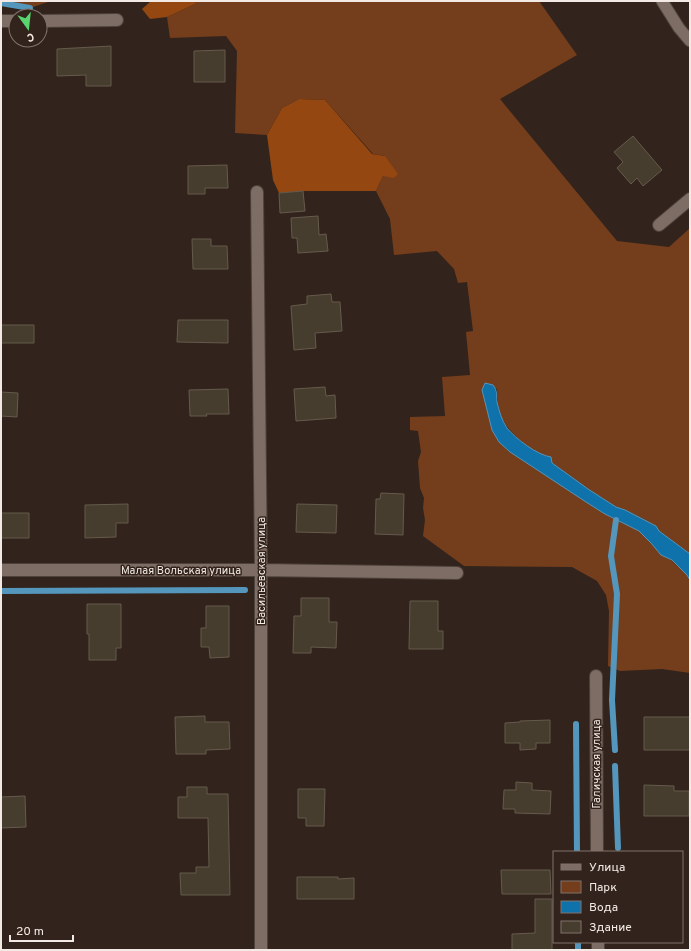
<svg xmlns="http://www.w3.org/2000/svg" width="691" height="951" font-family="Overpass,sans-serif">
  <rect width="100%" height="100%" fill="#32241c"/>
  <path fill="#743d1b" d="M 1,1 L 51,1 L 30,8 L 1,3 Z
    M 195,1 L 539,1 L 577,55 L 500,99 L 617,241 L 669,247 L 690,228 L 690,554 L 659,531 L 656,526 L 625,510 L 616,507 L 588,489 L 552,463 L 550,457 C 540,456 531,450 523,443 C 503,425 497,416 497,389 L 485,383 L 482,391 L 492,430 L 499,442 L 510,452 L 605,514 L 639,531 L 651,543 L 661,555 L 671,560 L 687,575 L 690,580 L 690,673 L 662,669 L 620,671 L 608,666 L 609,611 L 606,595 L 597,581 L 572,567 L 464,566 L 423,536 L 425,520 L 423,508 L 424,498 L 420,488 L 418,461 L 421,452 L 418,431 L 410,430 L 410,417 L 445,416 L 442,377 L 470,375 L 466,332 L 473,331 L 467,282 L 458,283 L 454,269 L 437,251 L 394,255 L 390,219 L 376,191 L 383,176 L 385,156 L 373,154 L 325,100 L 299,99 L 282,108 L 267,135 L 235,133 L 237,51 L 226,36 L 170,38 L 167,17 L 195,4 Z"/>
  <path fill="#944710" d="M 151,1 L 195,1 L 195,4 L 167,17 L 150,19 L 142,9 Z
    M 299,99 L 325,100 L 372,154 L 385,156 L 398,174 L 394,178 L 383,176 L 376,191 L 303,191 L 279,193 L 273,180 L 267,135 L 282,108 Z"/>
  <path fill="#1072aa" stroke="#5496bc" d="M 485,383 L 493,385 C 498,391 496,396 497,402 C 499,411 502,421 507,428 C 516,439 537,455 551,457 L 552,463 L 588,489 L 616,507 L 625,510 L 656,526 L 659,531 L 690,554 L 690,580 L 687,575 L 672,560 L 661,555 L 651,543 L 639,531 L 605,514 L 586,502 L 510,452 L 499,442 L 492,430 L 482,390 Z"/>
  <g fill="none" stroke-linecap="round" stroke-linejoin="round">
    <path stroke="#5496bc" stroke-width="6" d="M 1,3 L 30,8
      M 1,591 L 245,590
      M 576,724 L 577,852
      M 615,750 L 612,700 L 617,594 L 611,556 L 616,520
      M 615,766 L 618,848
      M 578,942 L 578,950"/>
  </g>
  <path fill="#473d2f" stroke="#655a4b" d="M 111,46 L 111,86 L 86,86 L 86,75 L 57,76 L 57,49 Z
    M 225,50 L 225,82 L 194,82 L 194,51 Z
    M 633,136 L 662,170 L 643,186 L 637,178 L 631,184 L 617,168 L 623,162 L 614,152 Z
    M 227,165 L 228,188 L 205,188 L 205,194 L 188,194 L 188,166 Z
    M 303,191 L 305,211 L 280,213 L 279,193 Z
    M 318,216 L 319,235 L 326,234 L 328,251 L 298,253 L 297,238 L 292,238 L 291,218 Z
    M 192,239 L 211,239 L 211,246 L 227,246 L 228,269 L 193,269 Z
    M 331,294 L 332,302 L 340,302 L 342,331 L 315,333 L 316,348 L 294,350 L 291,306 L 307,304 L 307,296 Z
    M 178,320 L 228,320 L 228,343 L 177,342 Z
    M 1,325 L 34,325 L 34,343 L 1,343 Z
    M 325,387 L 326,396 L 335,395 L 336,418 L 296,421 L 294,389 Z
    M 228,389 L 229,414 L 206,414 L 207,416 L 190,416 L 189,390 Z
    M 1,392 L 18,393 L 17,417 L 1,416 Z
    M 381,493 L 404,494 L 403,535 L 375,534 L 376,499 L 380,499 Z
    M 128,504 L 128,523 L 116,523 L 116,537 L 85,538 L 85,505 Z
    M 297,504 L 337,505 L 336,533 L 296,532 Z
    M 1,513 L 29,513 L 29,538 L 1,538 Z
    M 301,598 L 329,598 L 329,622 L 337,622 L 336,648 L 311,647 L 311,653 L 293,653 L 294,616 L 301,616 Z
    M 410,601 L 438,601 L 438,631 L 443,631 L 443,649 L 409,649 Z
    M 87,604 L 121,604 L 121,648 L 116,648 L 116,660 L 89,660 L 89,634 L 87,634 Z
    M 206,606 L 229,606 L 229,657 L 210,658 L 209,647 L 201,647 L 201,628 L 206,628 Z
    M 205,716 L 205,722 L 229,722 L 230,749 L 206,750 L 206,754 L 176,754 L 175,717 Z
    M 644,717 L 690,717 L 690,750 L 644,750 Z
    M 550,720 L 550,743 L 536,743 L 536,749 L 520,750 L 520,743 L 505,743 L 505,723 L 520,722 L 520,721 Z
    M 516,782 L 532,783 L 532,790 L 551,791 L 550,814 L 515,813 L 515,809 L 503,809 L 504,790 L 516,790 Z
    M 644,785 L 674,786 L 674,791 L 689,791 L 689,816 L 644,816 Z
    M 187,787 L 207,787 L 207,794 L 228,794 L 230,895 L 181,895 L 180,873 L 196,873 L 196,867 L 209,867 L 208,818 L 178,818 L 178,797 L 187,797 Z
    M 298,789 L 325,789 L 324,826 L 306,826 L 306,818 L 298,818 Z
    M 25,796 L 26,827 L 1,828 L 1,797 Z
    M 501,870 L 550,870 L 551,894 L 502,894 Z
    M 297,877 L 338,877 L 338,879 L 354,878 L 354,899 L 297,899 Z
    M 535,899 L 552,899 L 552,950 L 512,950 L 512,934 L 535,933 Z"/>
  <g fill="none" stroke-linecap="round" stroke-linejoin="round">
    <g stroke="#4e423c" stroke-width="13">
      <path id="lane" d="M 662,1 L 679,28 L 690,41"/>
    </g>
    <g stroke="#4e423c" stroke-width="14">
      <path id="street" d="M 1,21 L 16,21
        M 40,21 L 117,20
        M 257,192 L 261,570 L 261,950
        M 659,225 L 690,199
        M 1,570 L 261,570 L 457,573
        M 596,676 L 597,852
        M 598,942 L 598,950"/>
    </g>
    <use href="#lane" stroke="#7e6d64" stroke-width="11"/>
    <use href="#street" stroke="#7e6d64" stroke-width="12"/>
  </g>
  <g text-anchor="middle" stroke-width="3" stroke-linejoin="round" paint-order="stroke">
    <g font-size="11" fill="#f4eae5" stroke="#32241c">
      <text x="181" y="574">Малая Вольская улица</text>
      <text transform="translate(261 571) rotate(-90)" y="4">Васильевская улица</text>
      <text transform="translate(596 764) rotate(-90)" y="4">Галичская улица</text>
    </g>
  </g>
  <rect width="691" height="951" fill="none" stroke="#f4eae5" stroke-width="4"/>
  <rect x="553" y="851" width="130" height="92" fill="#32241c" stroke="#80736c"/>
  <rect x="561" y="864" width="20" height="6" fill="#7e6d64" stroke="#80736c"/>
  <text x="589" y="871" font-size="12" fill="#f4eae5">Улица</text>
  <rect x="561" y="881" width="20" height="12" fill="#743d1b" stroke="#80736c"/>
  <text x="589" y="891" font-size="12" fill="#f4eae5">Парк</text>
  <rect x="561" y="901" width="20" height="12" fill="#1072aa" stroke="#80736c"/>
  <text x="589" y="911" font-size="12" fill="#f4eae5">Вода</text>
  <rect x="561" y="921" width="20" height="12" fill="#473d2f" stroke="#80736c"/>
  <text x="589" y="931" font-size="12" fill="#f4eae5">Здание</text>
  <g transform="translate(28 28) rotate(165)"><circle r="19" fill="#32241c" stroke="#80736c"/>
  <path d="M0-3L7 15L0 10L-7 15Z" fill="#59d56f"/>
  <text y="-6" font-size="11" font-weight="bold" text-anchor="middle" fill="#f4eae5">С</text>
  </g>
  <path d="M10 935v6h63v-6" fill="none" stroke="#f4eae5" stroke-width="2"/>
  <text x="16" y="935" font-size="12" fill="#f4eae5" stroke="#32241c" stroke-width="3" paint-order="stroke">20 m</text>
</svg>
